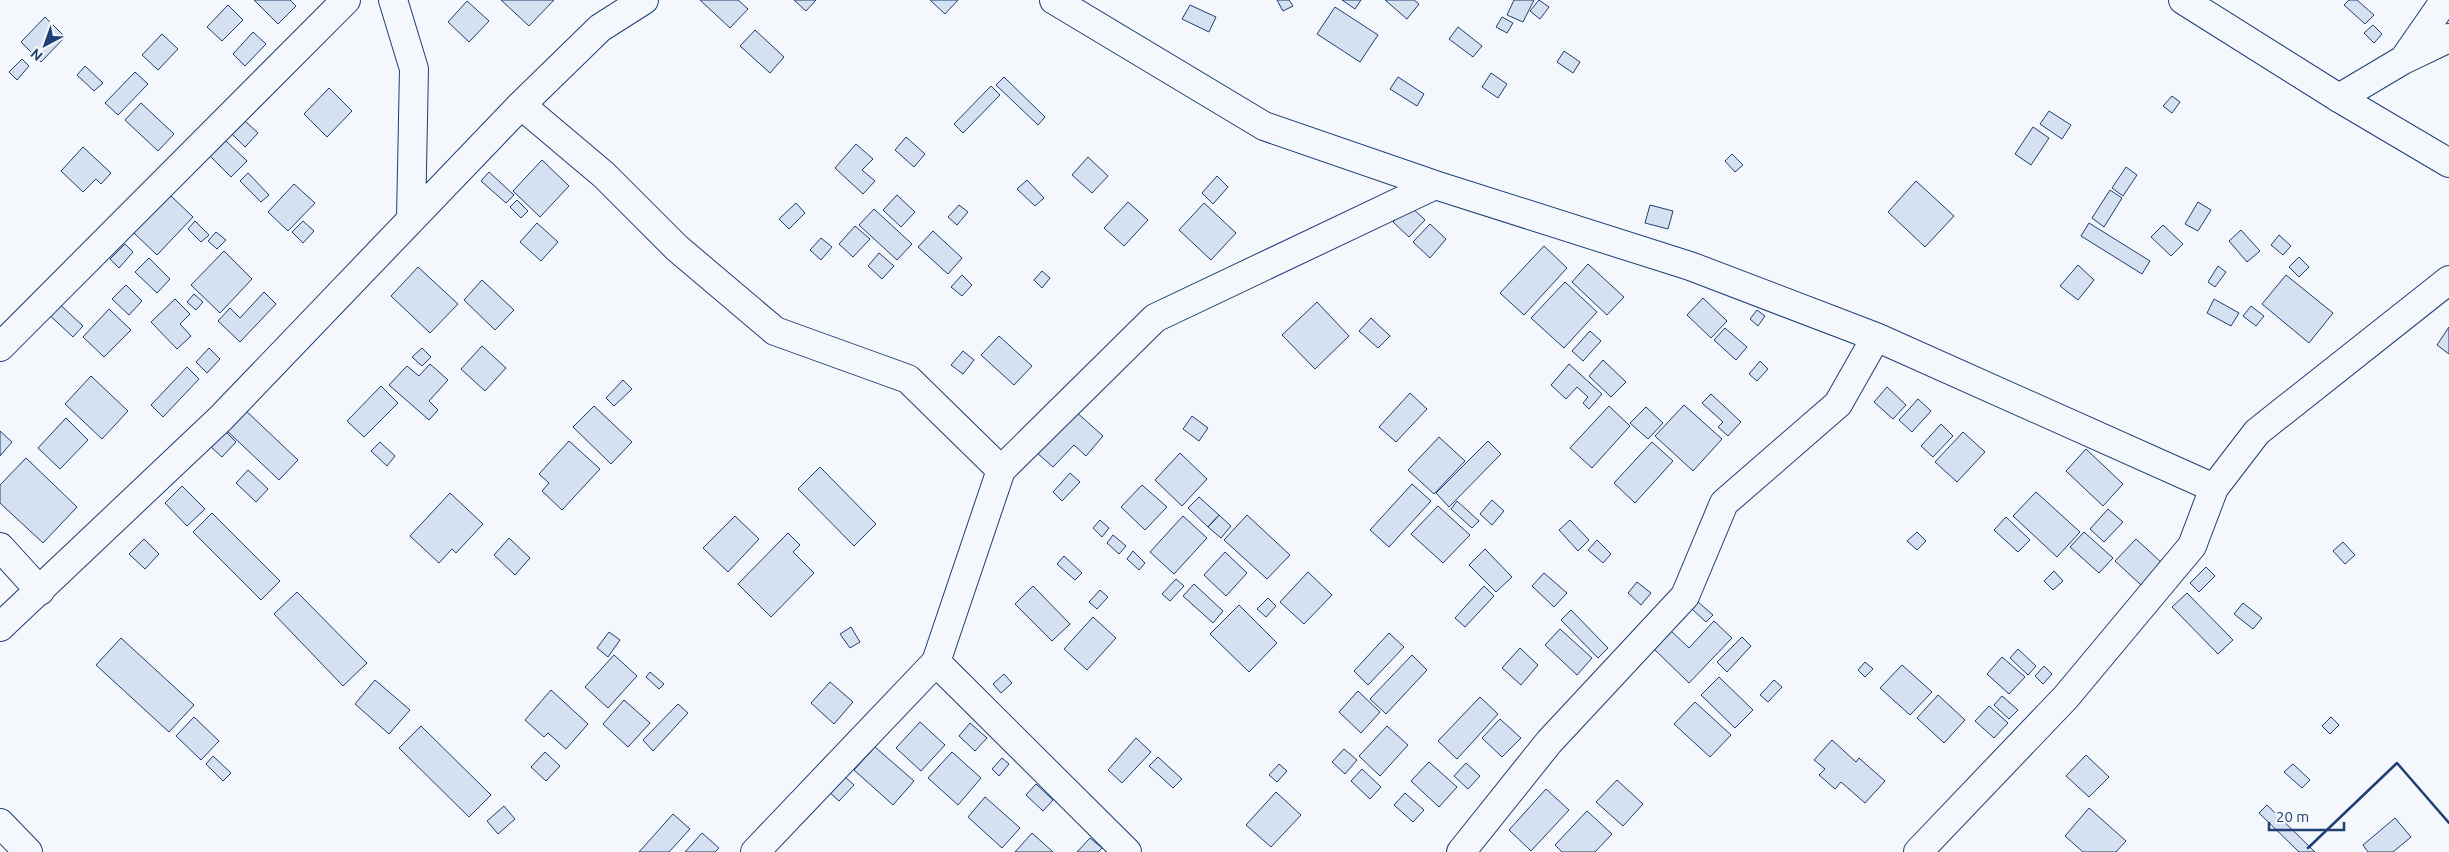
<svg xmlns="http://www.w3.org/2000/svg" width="2449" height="852" font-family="Ubuntu,sans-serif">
  <rect width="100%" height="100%" fill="#f4f7fb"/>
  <path fill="#d5e0f0" stroke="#1d3f73" d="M 254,0 L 290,0 L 296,6 L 278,24 Z
    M 501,0 L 554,0 L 529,26 Z
    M 700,0 L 738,0 L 748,9 L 730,28 Z
    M 794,0 L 816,0 L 806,11 Z
    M 930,0 L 958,0 L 945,14 Z
    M 1277,0 L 1289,0 L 1293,6 L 1283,11 Z
    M 1342,0 L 1361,0 L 1355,9 Z
    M 1385,0 L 1414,0 L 1419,4 L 1407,19 Z
    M 1514,0 L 1534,0 L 1523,22 L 1507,15 Z
    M 1539,0 L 1549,7 L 1540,19 L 1530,11 Z
    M 2349,0 L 2357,0 L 2374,15 L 2365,24 L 2344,5 Z
    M 467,1 L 489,21 L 469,42 L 448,22 Z
    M 228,5 L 243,20 L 222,41 L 207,27 Z
    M 1190,5 L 1216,17 L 1209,32 L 1182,19 Z
    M 1335,7 L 1378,35 L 1360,62 L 1317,34 Z
    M 45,17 L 65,37 L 41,62 L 21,42 Z
    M 1502,17 L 1513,23 L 1507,33 L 1496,27 Z
    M 2373,25 L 2382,34 L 2374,43 L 2364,33 Z
    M 1458,27 L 1482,46 L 1473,57 L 1449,39 Z
    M 755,30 L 784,57 L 770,73 L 740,46 Z
    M 253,32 L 266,44 L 245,66 L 233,54 Z
    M 162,34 L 178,49 L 158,70 L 142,55 Z
    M 1564,51 L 1580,62 L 1573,73 L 1557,62 Z
    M 22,59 L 29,66 L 17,80 L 9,72 Z
    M 85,66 L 103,83 L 94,91 L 77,75 Z
    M 135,72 L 148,84 L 118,115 L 105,103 Z
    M 1491,73 L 1507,84 L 1498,98 L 1482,87 Z
    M 1004,77 L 1045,117 L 1038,125 L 996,85 Z
    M 1398,77 L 1424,94 L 1417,106 L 1390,89 Z
    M 991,86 L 1000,95 L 963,133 L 954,124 Z
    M 329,88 L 352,111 L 327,137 L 304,114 Z
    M 2172,96 L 2180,102 L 2172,113 L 2163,106 Z
    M 141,103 L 174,134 L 158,151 L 125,120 Z
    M 2049,111 L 2071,125 L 2062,139 L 2040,124 Z
    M 245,121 L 258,133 L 245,147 L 232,134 Z
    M 2033,127 L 2049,138 L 2031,165 L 2015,154 Z
    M 906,137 L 925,154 L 914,167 L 895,150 Z
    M 225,140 L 247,161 L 231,177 L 210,156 Z
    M 856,144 L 873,159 L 862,170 L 875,181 L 863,194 L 835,168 Z
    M 83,147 L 111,173 L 101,184 L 96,179 L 83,192 L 61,171 Z
    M 1732,154 L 1743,165 L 1735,172 L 1725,161 Z
    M 1088,157 L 1108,176 L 1092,193 L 1072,175 Z
    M 542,160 L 569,186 L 540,217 L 513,191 Z
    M 2126,167 L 2137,175 L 2123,196 L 2112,188 Z
    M 489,172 L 514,195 L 506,203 L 481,181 Z
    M 248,173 L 269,195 L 261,202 L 240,181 Z
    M 1217,176 L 1228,187 L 1213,204 L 1202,193 Z
    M 1027,180 L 1044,198 L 1035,206 L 1017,189 Z
    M 1916,181 L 1954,216 L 1925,247 L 1888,212 Z
    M 294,184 L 315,203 L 288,231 L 268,212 Z
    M 2110,190 L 2122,198 L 2104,227 L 2092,218 Z
    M 170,195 L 193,217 L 157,255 L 134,233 Z
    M 897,195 L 915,212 L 901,227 L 883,210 Z
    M 517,200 L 528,211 L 521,218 L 510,207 Z
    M 1128,202 L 1148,220 L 1124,246 L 1104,228 Z
    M 2198,202 L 2211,210 L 2198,231 L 2185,224 Z
    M 796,203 L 805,213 L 789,229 L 779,219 Z
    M 1204,203 L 1236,233 L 1211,260 L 1179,230 Z
    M 959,205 L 968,212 L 957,225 L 948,217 Z
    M 1409,205 L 1425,220 L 1409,237 L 1393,222 Z
    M 1650,205 L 1673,211 L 1668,229 L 1645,223 Z
    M 874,209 L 912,244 L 897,260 L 859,225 Z
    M 195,221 L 209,235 L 201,242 L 188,229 Z
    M 303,221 L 314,231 L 303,243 L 292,232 Z
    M 537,223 L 558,242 L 541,261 L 520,242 Z
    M 2089,223 L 2150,261 L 2142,274 L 2081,236 Z
    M 1430,224 L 1446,239 L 1430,258 L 1413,242 Z
    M 2163,225 L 2183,244 L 2171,256 L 2151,237 Z
    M 855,226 L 870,239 L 853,257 L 839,244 Z
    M 2241,230 L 2260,251 L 2247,262 L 2229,241 Z
    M 933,231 L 962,258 L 948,274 L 918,247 Z
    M 216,232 L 226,240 L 217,249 L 208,241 Z
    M 2279,235 L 2291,246 L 2283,255 L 2271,245 Z
    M 821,238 L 832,247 L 821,260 L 810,250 Z
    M 125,244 L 133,252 L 119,268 L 110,259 Z
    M 1544,246 L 1567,268 L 1524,315 L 1500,293 Z
    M 224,251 L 252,279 L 220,313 L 191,285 Z
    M 879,253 L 894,266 L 882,279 L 868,266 Z
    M 2299,257 L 2309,267 L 2299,277 L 2289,267 Z
    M 149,258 L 170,279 L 157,293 L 135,272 Z
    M 1588,264 L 1624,297 L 1607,315 L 1572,282 Z
    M 2078,265 L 2094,280 L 2078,300 L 2060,286 Z
    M 2218,266 L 2226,272 L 2215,287 L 2208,282 Z
    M 418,267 L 458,304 L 430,333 L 391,296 Z
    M 1042,271 L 1050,278 L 1042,288 L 1034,280 Z
    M 962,275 L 972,285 L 962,296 L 951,287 Z
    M 2286,275 L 2333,313 L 2309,343 L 2262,304 Z
    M 482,280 L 514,310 L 495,330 L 464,300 Z
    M 1565,282 L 1597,312 L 1564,348 L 1531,318 Z
    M 126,285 L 142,301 L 129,315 L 112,299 Z
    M 264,292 L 276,304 L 240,342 L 218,321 L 230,308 L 240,318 Z
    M 194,294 L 203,302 L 196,310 L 187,302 Z
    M 1703,298 L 1727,321 L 1711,338 L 1687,315 Z
    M 54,299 L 83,326 L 73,337 L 44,310 Z
    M 175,299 L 190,314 L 180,324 L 191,336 L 177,349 L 151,322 Z
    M 2214,299 L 2239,313 L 2231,326 L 2207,313 Z
    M 1317,302 L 1349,336 L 1315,369 L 1282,335 Z
    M 2251,306 L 2264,316 L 2256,326 L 2243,316 Z
    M 109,309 L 131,330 L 104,357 L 83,337 Z
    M 1757,310 L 1765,316 L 1758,326 L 1750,319 Z
    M 1371,318 L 1390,336 L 1378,348 L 1359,331 Z
    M 2449,327 L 2449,354 L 2437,345 Z
    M 1725,328 L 1747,347 L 1736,360 L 1714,340 Z
    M 1590,331 L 1601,341 L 1583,361 L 1572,351 Z
    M 999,336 L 1032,366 L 1014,385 L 981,355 Z
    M 482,346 L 506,368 L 485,391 L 461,369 Z
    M 209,348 L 220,359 L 207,373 L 196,362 Z
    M 422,348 L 431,357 L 422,366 L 412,357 Z
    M 963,351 L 974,360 L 963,374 L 951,365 Z
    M 1603,360 L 1626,382 L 1611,397 L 1589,376 Z
    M 1760,361 L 1768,369 L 1757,381 L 1749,374 Z
    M 430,364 L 448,380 L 429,401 L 438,410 L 429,420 L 389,385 L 407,366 L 419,376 Z
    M 1569,364 L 1602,394 L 1589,409 L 1583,403 L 1588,397 L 1577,387 L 1566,399 L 1551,385 Z
    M 187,367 L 199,379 L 163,417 L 151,405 Z
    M 91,376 L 128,411 L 102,439 L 65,404 Z
    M 623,380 L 632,389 L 614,406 L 606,398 Z
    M 381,386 L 398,403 L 364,437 L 347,421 Z
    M 1887,387 L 1906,405 L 1893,419 L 1874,402 Z
    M 1410,393 L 1427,409 L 1396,442 L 1379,427 Z
    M 1711,394 L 1741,422 L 1728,436 L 1718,427 L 1723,422 L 1702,403 Z
    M 1918,399 L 1931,411 L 1912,432 L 1899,420 Z
    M 1684,405 L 1722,439 L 1693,471 L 1655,436 Z
    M 594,406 L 632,442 L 611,464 L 573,427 Z
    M 1609,406 L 1630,426 L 1592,468 L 1570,448 Z
    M 1646,407 L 1663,423 L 1648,439 L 1630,423 Z
    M 243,408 L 298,460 L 279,480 L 224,428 Z
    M 1074,410 L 1103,436 L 1086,456 L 1074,445 L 1053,467 L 1036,452 Z
    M 1192,416 L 1208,428 L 1199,441 L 1183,429 Z
    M 66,418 L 88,440 L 60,469 L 38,448 Z
    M 1941,424 L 1953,436 L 1933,457 L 1921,446 Z
    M 224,430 L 236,442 L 222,457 L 210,446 Z
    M 0,431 L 12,442 L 0,456 Z
    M 1963,432 L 1985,452 L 1957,482 L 1935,462 Z
    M 1439,437 L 1465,461 L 1434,494 L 1408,470 Z
    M 569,441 L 600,469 L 562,510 L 542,491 L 549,483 L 539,474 Z
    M 1488,441 L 1501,454 L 1449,507 L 1436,493 Z
    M 380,442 L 395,456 L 387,466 L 371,451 Z
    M 1652,442 L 1673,461 L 1635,503 L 1614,483 Z
    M 2086,449 L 2123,484 L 2103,506 L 2066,471 Z
    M 1180,453 L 1207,479 L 1182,506 L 1155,480 Z
    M 26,458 L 77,507 L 43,543 L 0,503 L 0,485 Z
    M 820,467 L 876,524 L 854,546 L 798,489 Z
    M 248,470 L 268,489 L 256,502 L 236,483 Z
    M 1070,473 L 1080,482 L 1062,501 L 1053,492 Z
    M 1412,484 L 1431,501 L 1389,547 L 1370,530 Z
    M 1142,485 L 1167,507 L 1145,530 L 1121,507 Z
    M 182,486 L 205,509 L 187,526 L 165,503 Z
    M 2036,492 L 2080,532 L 2057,557 L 2013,516 Z
    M 450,493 L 483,524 L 456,553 L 452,549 L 439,563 L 410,536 Z
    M 1199,497 L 1219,515 L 1208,527 L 1188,508 Z
    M 1492,500 L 1504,511 L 1492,525 L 1480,514 Z
    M 1457,501 L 1479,521 L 1472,528 L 1451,509 Z
    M 1438,506 L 1470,535 L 1443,563 L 1411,534 Z
    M 2108,509 L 2123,522 L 2104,542 L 2090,529 Z
    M 212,513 L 280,581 L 261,600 L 193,532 Z
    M 1219,515 L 1231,526 L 1221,538 L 1208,527 Z
    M 1247,515 L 1290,555 L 1267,579 L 1224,540 Z
    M 735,516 L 759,539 L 728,572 L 703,548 Z
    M 1183,516 L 1207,538 L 1174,574 L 1150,552 Z
    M 2006,517 L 2030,540 L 2018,552 L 1994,530 Z
    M 1100,520 L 1109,528 L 1102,537 L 1093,528 Z
    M 1570,520 L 1589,540 L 1578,551 L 1559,530 Z
    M 1917,532 L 1926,541 L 1917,550 L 1907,541 Z
    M 2084,532 L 2113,558 L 2099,573 L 2070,547 Z
    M 788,533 L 800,545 L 793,552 L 814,573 L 771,617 L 738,584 Z
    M 1113,535 L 1126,546 L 1119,554 L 1107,543 Z
    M 509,538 L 530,558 L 515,575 L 494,555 Z
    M 144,539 L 159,554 L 145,569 L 129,554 Z
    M 2136,539 L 2162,563 L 2141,585 L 2115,561 Z
    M 1597,540 L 1611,554 L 1603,563 L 1588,550 Z
    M 2343,542 L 2355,555 L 2345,564 L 2333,551 Z
    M 1485,549 L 1512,577 L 1496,592 L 1469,565 Z
    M 1133,551 L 1145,563 L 1139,570 L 1127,559 Z
    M 1225,552 L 1247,573 L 1226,596 L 1204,575 Z
    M 1064,556 L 1082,573 L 1075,580 L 1057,564 Z
    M 2206,567 L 2215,576 L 2199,592 L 2190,583 Z
    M 2054,571 L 2063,581 L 2053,590 L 2044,581 Z
    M 1308,572 L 1332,595 L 1304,624 L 1280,602 Z
    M 1544,573 L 1567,593 L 1554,607 L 1532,586 Z
    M 1176,579 L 1184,586 L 1170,601 L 1162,594 Z
    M 1637,582 L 1651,593 L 1641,605 L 1628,593 Z
    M 1194,584 L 1223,611 L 1213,623 L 1183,596 Z
    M 1033,586 L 1070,624 L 1052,641 L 1015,604 Z
    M 1484,586 L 1494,596 L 1465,627 L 1455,618 Z
    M 1100,590 L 1108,597 L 1097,609 L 1089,602 Z
    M 297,592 L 367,663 L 343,686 L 274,614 Z
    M 2187,593 L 2233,640 L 2218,654 L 2172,607 Z
    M 1268,598 L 1276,606 L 1266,617 L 1257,609 Z
    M 1698,602 L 1713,615 L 1706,622 L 1692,609 Z
    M 2243,603 L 2262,618 L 2253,629 L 2234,614 Z
    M 1239,605 L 1277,643 L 1249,672 L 1210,634 Z
    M 1571,610 L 1608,648 L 1598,658 L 1561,620 Z
    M 1093,617 L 1116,638 L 1087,670 L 1064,649 Z
    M 1714,621 L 1732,638 L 1689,683 L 1653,648 L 1670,630 L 1689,648 Z
    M 851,627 L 860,642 L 850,648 L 840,634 Z
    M 1560,629 L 1592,658 L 1577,675 L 1545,645 Z
    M 609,632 L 620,640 L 608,657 L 597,648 Z
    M 1389,633 L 1404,647 L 1368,685 L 1354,671 Z
    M 1742,637 L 1751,646 L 1727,672 L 1717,662 Z
    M 121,638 L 194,705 L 169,732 L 96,665 Z
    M 1520,648 L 1538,665 L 1521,685 L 1502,668 Z
    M 2018,649 L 2036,666 L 2028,675 L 2010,658 Z
    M 614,655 L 637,676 L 608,708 L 585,687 Z
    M 1412,655 L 1427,670 L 1386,714 L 1370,699 Z
    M 2002,657 L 2025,677 L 2009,694 L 1987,674 Z
    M 1865,662 L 1873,669 L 1865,677 L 1858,670 Z
    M 1902,665 L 1932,692 L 1910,715 L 1880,688 Z
    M 2044,666 L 2052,674 L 2043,684 L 2035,676 Z
    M 650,672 L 664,684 L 659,689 L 646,677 Z
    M 1004,674 L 1012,683 L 1001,693 L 993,684 Z
    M 1719,677 L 1753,710 L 1735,728 L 1701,695 Z
    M 375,680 L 410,710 L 389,734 L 355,704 Z
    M 1774,680 L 1782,687 L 1768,702 L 1760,695 Z
    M 830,682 L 853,702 L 834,724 L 811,703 Z
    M 551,690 L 588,724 L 566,749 L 548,733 L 544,737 L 525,720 Z
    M 1358,691 L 1380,712 L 1361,733 L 1339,712 Z
    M 1938,695 L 1965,720 L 1944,743 L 1917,718 Z
    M 2002,696 L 2018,710 L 2009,719 L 1994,705 Z
    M 1480,697 L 1498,714 L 1457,759 L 1438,741 Z
    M 624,700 L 650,723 L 628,747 L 603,724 Z
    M 1695,702 L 1731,735 L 1710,757 L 1674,724 Z
    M 678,704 L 688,713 L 653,751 L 643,740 Z
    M 1989,706 L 2008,723 L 1994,738 L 1975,721 Z
    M 194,717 L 219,741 L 201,760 L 176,736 Z
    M 2331,717 L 2339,725 L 2330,734 L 2322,726 Z
    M 1500,719 L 1521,738 L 1502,757 L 1482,738 Z
    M 920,722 L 945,745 L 921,771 L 896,748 Z
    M 970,723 L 987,738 L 975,751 L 959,736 Z
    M 421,726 L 491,795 L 469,817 L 399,748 Z
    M 1387,726 L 1408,745 L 1380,776 L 1359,756 Z
    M 1136,738 L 1151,752 L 1122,783 L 1108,770 Z
    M 1832,740 L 1856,762 L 1859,758 L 1885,781 L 1865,803 L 1841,782 L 1835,789 L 1819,775 L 1825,769 L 1814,760 Z
    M 875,747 L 914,781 L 893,805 L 854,770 Z
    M 1344,749 L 1357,760 L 1345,774 L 1332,762 Z
    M 545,752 L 560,766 L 546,781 L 531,767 Z
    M 952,752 L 981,778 L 958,805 L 928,778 Z
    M 2086,755 L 2109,777 L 2089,797 L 2066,776 Z
    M 213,756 L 231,773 L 223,781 L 206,764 Z
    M 1158,757 L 1182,779 L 1173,788 L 1149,766 Z
    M 1002,758 L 1009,764 L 999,776 L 992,769 Z
    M 1429,762 L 1457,787 L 1439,807 L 1411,781 Z
    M 1466,763 L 1480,776 L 1468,789 L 1454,776 Z
    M 1279,764 L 1287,771 L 1277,782 L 1269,775 Z
    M 2293,764 L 2310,780 L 2302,788 L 2284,772 Z
    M 1362,769 L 1381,787 L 1370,799 L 1351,781 Z
    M 842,774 L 854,785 L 839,801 L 827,790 Z
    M 1617,780 L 1643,804 L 1623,826 L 1596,802 Z
    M 1036,784 L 1053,800 L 1043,811 L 1026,795 Z
    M 1546,789 L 1569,810 L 1531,851 L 1509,830 Z
    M 1276,792 L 1301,815 L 1271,847 L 1246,825 Z
    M 1405,793 L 1424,810 L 1413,822 L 1394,805 Z
    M 985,797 L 1020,828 L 1002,848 L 968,817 Z
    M 2267,805 L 2315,852 L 2299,852 L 2259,813 Z
    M 504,806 L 515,819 L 498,834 L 487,821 Z
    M 2089,808 L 2126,841 L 2116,852 L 2083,852 L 2065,836 Z
    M 1587,811 L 1612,834 L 1595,852 L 1562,852 L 1555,845 Z
    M 673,814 L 690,829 L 669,852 L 639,852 Z
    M 2395,818 L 2411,837 L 2393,852 L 2368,852 L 2363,845 Z
    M 702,833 L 719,848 L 715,852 L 685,852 Z
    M 1032,833 L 1053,852 L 1015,852 Z
    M 1090,838 L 1102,848 L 1098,852 L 1077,852 Z"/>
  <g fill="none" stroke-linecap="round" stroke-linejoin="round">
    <g stroke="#1d3f73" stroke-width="30">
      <path id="minor" d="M 393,0 L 414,69 L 411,219
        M 1054,0 L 1264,126 L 1435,185 L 1690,266 L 1876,337 L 2214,488
        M 2404,59 L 2445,0
        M 2339,98 L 2403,60 L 2449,38
        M 521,105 L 604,175 L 677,248 L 775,331 L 908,379 L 1001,470
        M 0,347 L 346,0
        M 0,547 L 40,591
        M 0,627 L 221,418 L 521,105 L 600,28 L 644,0
        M 936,662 L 1127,852
        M 0,823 L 28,852
        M 755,852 L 936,662 L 1001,470 L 1155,318 L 1435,185
        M 1461,852 L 1549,742 L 1685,596 L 1724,503 L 1838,404 L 1876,337
        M 1918,852 L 2066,697 L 2192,546 L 2214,488 L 2257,432 L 2449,280"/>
    </g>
    <g stroke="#1d3f73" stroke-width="30">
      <path id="major" d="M 2183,0 L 2339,98 L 2449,163"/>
    </g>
    <use href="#minor" stroke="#f4f7fb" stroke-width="28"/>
    <use href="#major" stroke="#f4f7fb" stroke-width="28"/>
    <path stroke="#1d3f73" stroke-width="2.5" d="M 2308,848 L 2397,763 L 2449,823"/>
  </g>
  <g transform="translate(45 45) rotate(221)" stroke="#f4f7fb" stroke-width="4" paint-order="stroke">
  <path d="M0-4L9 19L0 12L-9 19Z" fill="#1d3f73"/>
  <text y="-8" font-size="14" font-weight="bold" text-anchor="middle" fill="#1d3f73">N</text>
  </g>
  <path d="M2269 822v8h75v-8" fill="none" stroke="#1d3f73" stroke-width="2.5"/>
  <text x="2276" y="822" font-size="15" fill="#1d3f73" stroke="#f4f7fb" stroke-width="4" paint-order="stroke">20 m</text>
</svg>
